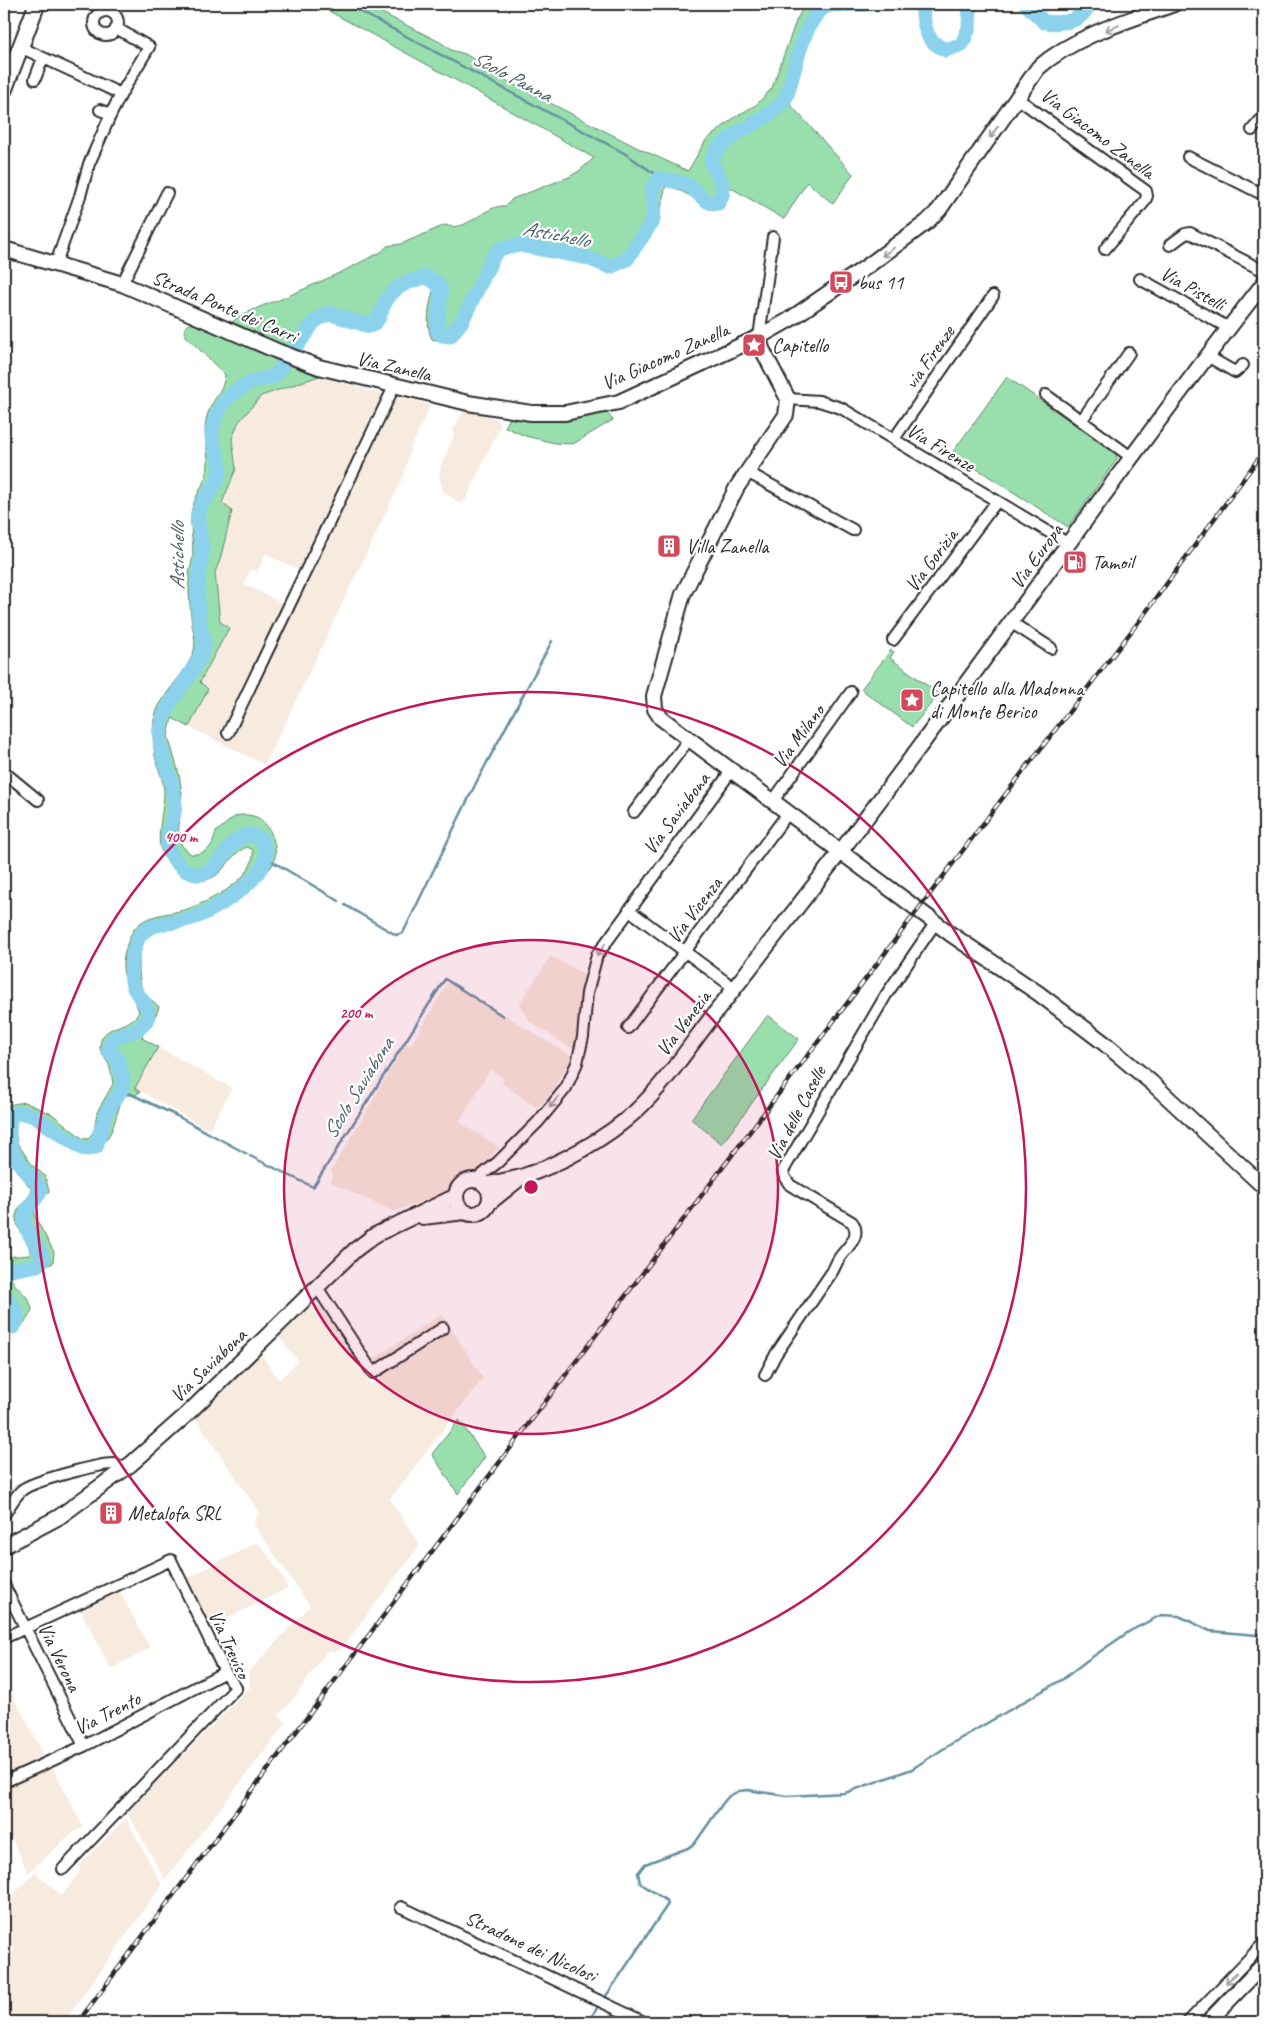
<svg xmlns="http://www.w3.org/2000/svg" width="1268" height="2026" font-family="Caveat,sans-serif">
  <rect width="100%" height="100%" fill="#fff"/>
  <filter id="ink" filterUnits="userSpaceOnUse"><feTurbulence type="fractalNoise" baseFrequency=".02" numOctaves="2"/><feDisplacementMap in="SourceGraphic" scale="10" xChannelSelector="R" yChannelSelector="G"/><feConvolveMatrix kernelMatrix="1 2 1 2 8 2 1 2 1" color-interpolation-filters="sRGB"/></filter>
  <g filter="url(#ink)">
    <path fill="#f7ebdf" d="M 319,376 L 386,395 L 298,569 L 265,554 L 258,572 L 251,569 L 244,584 L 292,608 L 391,401 L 397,396 L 431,405 L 411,447 L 403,477 L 265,765 L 189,727 L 208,689 L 200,682 L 222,643 L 215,572 L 220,560 L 223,546 L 222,503 L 235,475 L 236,462 L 232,439 L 238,423 L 261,396 Z
      M 464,410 L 489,416 L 497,419 L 501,425 L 465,500 L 460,504 L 443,491 L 439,476 L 441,466 L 454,435 L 453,430 Z
      M 551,956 L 584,974 L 577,1049 L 574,1050 L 530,1022 L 519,1004 Z
      M 449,981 L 571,1056 L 571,1060 L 556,1084 L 558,1087 L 537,1108 L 502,1083 L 504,1078 L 490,1070 L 459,1122 L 499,1147 L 477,1171 L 469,1183 L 394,1212 L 330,1182 L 333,1175 L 331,1171 L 406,1044 L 410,1046 Z
      M 158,1047 L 232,1088 L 209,1130 L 135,1088 Z
      M 312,1300 L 321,1308 L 371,1385 L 380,1379 L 379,1369 L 371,1360 L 442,1314 L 483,1378 L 390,1499 L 420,1545 L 341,1649 L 334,1652 L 330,1651 L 326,1652 L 292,1701 L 278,1715 L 286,1723 L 165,1880 L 127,1812 L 250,1687 L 248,1672 L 310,1606 L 254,1525 L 256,1518 L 260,1513 L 193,1415 L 258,1349 L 279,1380 L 298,1361 L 275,1332 Z
      M 256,1543 L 260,1544 L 283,1577 L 288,1588 L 208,1628 L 185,1579 Z
      M 120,1592 L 150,1648 L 111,1669 L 80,1609 Z
      M 4,1679 L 44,1754 L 4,1775 Z
      M 52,1766 L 83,1827 L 71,1834 L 28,1873 L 4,1821 L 4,1789 Z
      M 126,1818 L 162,1885 L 64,2022 L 4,2022 L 4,1954 L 15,1951 L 4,1927 L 4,1904 L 35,1872 L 62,1896 L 80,1871 L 79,1866 Z"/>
    <path fill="#98dfad" stroke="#62856c" d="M 316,4 L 364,4 L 440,42 L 451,50 L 465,54 L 475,60 L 480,67 L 636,147 L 688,171 L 706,140 L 735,117 L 756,105 L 772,88 L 796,21 L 805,4 L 895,4 L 855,9 L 830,8 L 825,11 L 809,33 L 791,84 L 788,102 L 853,174 L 833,204 L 807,182 L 784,219 L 728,186 L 717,210 L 675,188 L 666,186 C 662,198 662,211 657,223 C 651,240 629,269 610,270 C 602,271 592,263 585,261 C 567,254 520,244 502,252 C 490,271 472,326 454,337 C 447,342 440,341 432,339 C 425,327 429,302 434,289 L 428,280 C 394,293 392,299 375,329 C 361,333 360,329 349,324 C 320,312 313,334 299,355 L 230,324 C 237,316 267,303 279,300 C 308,287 337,275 365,260 C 374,255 381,254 387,246 L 401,244 L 445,225 C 467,234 484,204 506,206 L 512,199 L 569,177 L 579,171 L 594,158 L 470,88 Z
      M 910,4 L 927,4 C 930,23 927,43 950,46 L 959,39 L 967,41 C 960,47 953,55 943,55 L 926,40 L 916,7 Z
      M 191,323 L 319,376 L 261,396 L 238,423 L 232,439 L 236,469 L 222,503 L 232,511 L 220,560 L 215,572 L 220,622 L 229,628 L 200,682 L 208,689 L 189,727 L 172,718 L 168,736 L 179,774 L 182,793 L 178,836 L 182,846 L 191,854 C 202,855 211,850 214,839 C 215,837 215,834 216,832 C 217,830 220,829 222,827 C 232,819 234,814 248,815 C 260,816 266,823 271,833 C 275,842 277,852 274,862 C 267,879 207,920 189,925 C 175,929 155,921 146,935 C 138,946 136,983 145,994 C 149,999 154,1001 159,1007 C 155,1022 144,1025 142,1038 L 158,1047 L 135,1088 L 140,1092 L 135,1095 L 123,1095 L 112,1130 L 106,1140 L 91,1155 L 27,1114 L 20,1114 L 13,1119 L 12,1127 L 14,1138 L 32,1165 L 45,1176 L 49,1191 L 35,1210 L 35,1217 L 54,1252 L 53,1263 L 36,1271 L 15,1275 L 10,1277 C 17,1290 30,1295 32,1310 C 26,1323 19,1331 4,1334 L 4,1257 L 30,1255 C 32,1243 16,1231 16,1217 C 16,1207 29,1200 32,1190 C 15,1166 4,1158 4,1127 C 4,1118 3,1113 8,1105 L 24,1102 L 52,1114 L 82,1138 L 88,1139 L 94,1131 L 97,1112 L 113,1084 C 112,1078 111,1071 109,1065 C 106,1059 100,1053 100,1047 C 100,1023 129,1030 139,1012 C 134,997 125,986 123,969 C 122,958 129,931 139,924 C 152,913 175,914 190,908 C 213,899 256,879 253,850 L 247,847 C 225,855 223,887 192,879 C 177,875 163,861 160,846 C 157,834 164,807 164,793 C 164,780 158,769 155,756 C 153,745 152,725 155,715 C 163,691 187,674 194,650 C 197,638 191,627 191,616 C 190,604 188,590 189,578 C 189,570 192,563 193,556 C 193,542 190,527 191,514 C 193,496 208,482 208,464 C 208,447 202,433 207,416 C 211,401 224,390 225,375 L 185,335 L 185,327 Z
      M 1007,377 L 1116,453 L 1117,459 L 1068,527 L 952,453 Z
      M 607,413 L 613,420 L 573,444 L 555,443 L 525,436 L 505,427 L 510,418 L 565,420 Z
      M 891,650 L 894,652 L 890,658 L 939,694 L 912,727 L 861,689 Z
      M 768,1015 L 799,1039 L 722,1144 L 691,1119 Z
      M 459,1420 L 485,1457 L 458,1494 L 432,1454 Z"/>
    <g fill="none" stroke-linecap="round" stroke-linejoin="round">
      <path stroke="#658f9f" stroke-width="2.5" d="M 346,4 L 624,153 L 655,174 L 659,179
        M 824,4 L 825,7
        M 265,857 L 339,901
        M 345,905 L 396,935 L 403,933 L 476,783 L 552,641
        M 120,1092 L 131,1094 L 177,1116 L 247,1154
        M 250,1156 L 313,1187 L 445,979 L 503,1016
        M 606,1996 L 668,1904 L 667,1901 L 640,1883 L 638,1873 L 645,1864 L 688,1848 L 695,1843 L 723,1803 L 729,1796 L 739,1791 L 748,1790 L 787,1796 L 845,1793 L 912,1769 L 951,1744 L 1063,1679 L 1085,1662 L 1130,1631 L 1161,1615 L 1179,1616 L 1210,1631 L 1257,1635 L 1264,1633
        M 588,2022 L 599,2005"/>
      <path stroke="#8cd2ed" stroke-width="15" d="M 922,4 C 924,25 924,41 946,50 L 962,44 L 969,28 L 970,4
        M 1026,4 L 1044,22 C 1063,24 1081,23 1089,4
        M 4,1271 L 37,1265 L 43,1260 C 40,1244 19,1229 26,1212 C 29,1205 36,1199 40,1192 C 39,1182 31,1177 25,1170 C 11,1155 6,1135 11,1115 C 20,1112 25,1113 34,1116 L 82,1148 L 88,1149 L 96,1147 L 106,1113 L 121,1090 L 123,1078 L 117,1058 L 109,1052 C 106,1030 138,1037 146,1021 C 153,1009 139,998 134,988 C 128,975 133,943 142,933 C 154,921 174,924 189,919 C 212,913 254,885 264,863 C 268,854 265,845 260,838 C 257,837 252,835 249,835 C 225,836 218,885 189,872 C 180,869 170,855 168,846 C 165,833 175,819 175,805 C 175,778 155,752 161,724 C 167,698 198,672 204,645 C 205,637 199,627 199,619 C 198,608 197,596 198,585 C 198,574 202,562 202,551 C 202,542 196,520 198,514 C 201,499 216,488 219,474 C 223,456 205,444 215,419 C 222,401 237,387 255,381 C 262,378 269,379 276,375 L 314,322 L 328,313 L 370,326 C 381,320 380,311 386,301 C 395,285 410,281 426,277 L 436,282 L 441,291 L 437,330 L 442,335 L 450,336 L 462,321 L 495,253 L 502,248 L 519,245 L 588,258 L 610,267 L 627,259 L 653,220 L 654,204 L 652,189 L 659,179 C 668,180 679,181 687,185 C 699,191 704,205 718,203 C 729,189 718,176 711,162 C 719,133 768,124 785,99 C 788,94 789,86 791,81 C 797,60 807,11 830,5 L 865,4
        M 4,1293 L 16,1310 L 17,1321 L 13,1327 L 4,1330"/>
      <g stroke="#2b2b2b" stroke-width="14">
        <path id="street" d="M94 23a12 12 0 1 1 24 0a12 12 0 1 1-24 0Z
          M 20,47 L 121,94 L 149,47 L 116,28
          M 35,79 L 43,58
          M 1017,98 L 1146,191 L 1147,196 L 1145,201 L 1105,249
          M 100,110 L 111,114 L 121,94
          M 1252,130 L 1264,116
          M 1188,157 L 1264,195
          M 1170,245 L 1185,234 L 1190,233 L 1264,271
          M 56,263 L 80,196 L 89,164 L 111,114
          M 1140,279 L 1229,328
          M 122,284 L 167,193
          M 759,337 L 773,237
          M 1207,356 L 1235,372 L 1243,365
          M 1046,395 L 1131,457
          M 788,399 L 819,401 L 841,408 L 1069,544
          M 1081,421 L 1129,353
          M 894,439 L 993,296
          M 747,472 L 853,530
          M 1012,623 L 1051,648
          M 893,640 L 997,501
          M 228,733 L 391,393 L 393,386
          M 4,772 L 38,800
          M 773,801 L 851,692
          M 634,812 L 689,739
          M 629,910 L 734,988
          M 628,1028 L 788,813
          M 476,1180 L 498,1162 L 538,1122 L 566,1088 L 577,1063 L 583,1037 L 587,993 L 597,955 L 732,770
          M 317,1287 L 373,1373 L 443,1328
          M 765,1375 L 776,1354 L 832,1272 C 835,1267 837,1261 840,1257 C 848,1246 862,1236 852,1222 L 790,1185 L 785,1178 L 783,1171 L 886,995 L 936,922
          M 4,1515 C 9,1507 15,1496 22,1490 C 33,1481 101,1463 115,1464 C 119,1465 121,1467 124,1470
          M 4,1585 L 84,1746
          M 4,1638 L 171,1560 L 225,1672 L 236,1688 L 63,1869
          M 4,1782 L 84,1746 L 225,1672
          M 401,1907 L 644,2022
          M 1188,2022 L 1264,1943"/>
      </g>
      <g stroke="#2b2b2b" stroke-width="18">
        <path id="secondary" d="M 4,249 L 122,284 L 277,351 L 319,367 L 468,403 L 531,413 L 565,413 L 619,402 L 759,337 L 789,320 L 869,265 L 927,222 L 939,210 L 1038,68 C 1074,36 1129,20 1174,4
          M 759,337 L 762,349 L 788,399 L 786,415 L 737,487 L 683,594 L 654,696 L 655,709 L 661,718 L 952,935 L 1038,993 L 1104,1043 L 1152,1083 L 1264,1187
          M456 1197a17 17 0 1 1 34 0a17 17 0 1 1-34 0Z
          M 485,1185 C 497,1182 509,1180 521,1177 C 559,1165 607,1138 636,1111 C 664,1085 686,1051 709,1021 C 740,981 771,941 802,901 C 961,699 1105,485 1264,283
          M 489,1203 L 519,1179
          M 423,1217 L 465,1212
          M 4,1546 L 59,1517 L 131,1464 L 185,1416 L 355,1250 L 375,1235 L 456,1196
          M 1208,2022 L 1264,1964"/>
      </g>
      <g stroke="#2b2b2b" stroke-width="19">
        <path id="primary" d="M 4,90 L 37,4"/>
      </g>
      <use href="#street" stroke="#fff" stroke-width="10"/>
      <use href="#secondary" stroke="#fff" stroke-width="14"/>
      <use href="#primary" stroke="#fff" stroke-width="15"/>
      <g stroke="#2b2b2b" stroke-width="4.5">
        <path id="rail" d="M 78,2022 L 399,1595 L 998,804 L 1140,620 L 1264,451"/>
      </g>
      <use href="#rail" stroke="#fff" stroke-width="2.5" stroke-dasharray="8" stroke-linecap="butt"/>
    </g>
    <defs><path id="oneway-shaft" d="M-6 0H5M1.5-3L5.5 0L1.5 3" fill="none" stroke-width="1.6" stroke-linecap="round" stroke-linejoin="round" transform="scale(1.25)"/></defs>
    <g stroke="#a0a0a0">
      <use href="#oneway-shaft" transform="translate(1112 28) rotate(159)"/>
      <use href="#oneway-shaft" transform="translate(994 132) rotate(124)"/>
      <use href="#oneway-shaft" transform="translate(888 252) rotate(144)"/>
      <use href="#oneway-shaft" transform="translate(601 950) rotate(123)"/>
      <use href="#oneway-shaft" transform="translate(554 1102) rotate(129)"/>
      <use href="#oneway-shaft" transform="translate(1231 1978) rotate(134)"/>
    </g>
  </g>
  <circle cx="531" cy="1187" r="247" fill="#c2185b" fill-opacity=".12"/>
  <g fill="none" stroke="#c2185b" stroke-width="2.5">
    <circle cx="531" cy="1187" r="247"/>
    <circle cx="531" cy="1187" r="495"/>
  </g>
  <defs>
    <g id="bus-square" transform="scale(1.25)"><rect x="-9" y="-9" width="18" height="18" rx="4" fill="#d1495b" stroke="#fff"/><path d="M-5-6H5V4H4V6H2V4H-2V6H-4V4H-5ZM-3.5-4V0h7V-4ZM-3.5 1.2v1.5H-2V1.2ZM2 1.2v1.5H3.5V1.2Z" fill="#fff"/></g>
    <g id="sight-square" transform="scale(1.25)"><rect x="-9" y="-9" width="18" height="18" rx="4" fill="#d1495b" stroke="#fff"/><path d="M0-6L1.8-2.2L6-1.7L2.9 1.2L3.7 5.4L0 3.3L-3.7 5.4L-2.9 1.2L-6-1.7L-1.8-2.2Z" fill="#fff"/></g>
    <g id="building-square" transform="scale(1.25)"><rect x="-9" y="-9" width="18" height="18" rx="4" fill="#d1495b" stroke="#fff"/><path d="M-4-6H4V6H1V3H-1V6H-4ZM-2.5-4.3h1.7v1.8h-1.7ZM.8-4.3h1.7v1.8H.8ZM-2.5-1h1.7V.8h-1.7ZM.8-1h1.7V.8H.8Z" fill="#fff"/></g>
    <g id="fuel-square" transform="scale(1.25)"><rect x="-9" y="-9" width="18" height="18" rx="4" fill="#d1495b" stroke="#fff"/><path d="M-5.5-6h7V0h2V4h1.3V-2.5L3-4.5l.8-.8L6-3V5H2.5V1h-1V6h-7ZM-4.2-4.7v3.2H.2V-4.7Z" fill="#fff"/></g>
  </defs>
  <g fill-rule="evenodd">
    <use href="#bus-square" x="841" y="282"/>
    <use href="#sight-square" x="754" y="345"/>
    <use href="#building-square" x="669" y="546"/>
    <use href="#fuel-square" x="1075" y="562"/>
    <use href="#sight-square" x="912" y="700"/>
    <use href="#building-square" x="111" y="1513"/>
  </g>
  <g text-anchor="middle" stroke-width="4.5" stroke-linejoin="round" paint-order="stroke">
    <g font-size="20" fill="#2b2b2b" stroke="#fff">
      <text transform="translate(1098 133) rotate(37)" y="7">Via Giacomo Zanella</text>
      <text transform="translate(1193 288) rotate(29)" y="7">Via Pistelli</text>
      <text transform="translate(225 306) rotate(23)" y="7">Strada Ponte dei Carri</text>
      <text transform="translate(665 356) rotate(-24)" y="7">Via Giacomo Zanella</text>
      <text transform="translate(929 357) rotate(-55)" y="7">via Firenze</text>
      <text transform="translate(394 366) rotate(13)" y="7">Via Zanella</text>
      <text transform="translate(941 447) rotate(31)" y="7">Via Firenze</text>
      <text transform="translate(1036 556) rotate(-54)" y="7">Via Europa</text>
      <text transform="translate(931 560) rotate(-53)" y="7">Via Gorizia</text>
      <text transform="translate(798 736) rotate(-54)" y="7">Via Milano</text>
      <text transform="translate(676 813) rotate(-53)" y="7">Via Saviabona</text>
      <text transform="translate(694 910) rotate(-53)" y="7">Via Vicenza</text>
      <text transform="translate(683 1023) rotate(-53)" y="7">Via Venezia</text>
      <text transform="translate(796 1113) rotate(-62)" y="7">Via delle Caselle</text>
      <text transform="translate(208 1365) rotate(-44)" y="7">Via Saviabona</text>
      <text transform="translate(230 1644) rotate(65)" y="7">Via Treviso</text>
      <text transform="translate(60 1657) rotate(64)" y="7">Via Verona</text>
      <text transform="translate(107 1713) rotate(-27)" y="7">Via Trento</text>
      <text transform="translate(531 1946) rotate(25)" y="7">Stradone dei Nicolosi</text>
    </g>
    <g font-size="20" fill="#2b2b2b" stroke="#fff" text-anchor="start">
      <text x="858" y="289">bus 11</text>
      <text x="772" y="352">Capitello</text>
      <text x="686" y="553">Villa Zanella</text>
      <text x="1092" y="569">Tamoil</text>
      <text x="930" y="695">Capitello alla Madonna<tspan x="930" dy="23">di Monte Berico</tspan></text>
      <text x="128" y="1520">Metalofa SRL</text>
    </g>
    <g font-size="21" font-style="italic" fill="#485d65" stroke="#fff">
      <text transform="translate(512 76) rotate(28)" y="7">Scolo Panna</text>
      <text transform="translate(556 234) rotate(11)" y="7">Astichello</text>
      <text transform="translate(177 556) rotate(-90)" y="7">Astichello</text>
      <text transform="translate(358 1088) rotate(-58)" y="7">Scolo Saviabona</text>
    </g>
  </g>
  <circle cx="531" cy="1187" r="8" fill="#c2185b" stroke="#fff" stroke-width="2.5"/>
  <g font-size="15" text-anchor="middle" font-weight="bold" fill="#c2185b" stroke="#fff" stroke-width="4.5" stroke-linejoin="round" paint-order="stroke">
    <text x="181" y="842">400 m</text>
    <text x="356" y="1018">200 m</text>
  </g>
  <rect width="1268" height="2026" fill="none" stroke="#fff" stroke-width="20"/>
  <rect x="10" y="10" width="1248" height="2006" fill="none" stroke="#2b2b2b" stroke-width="2" filter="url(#ink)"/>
</svg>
